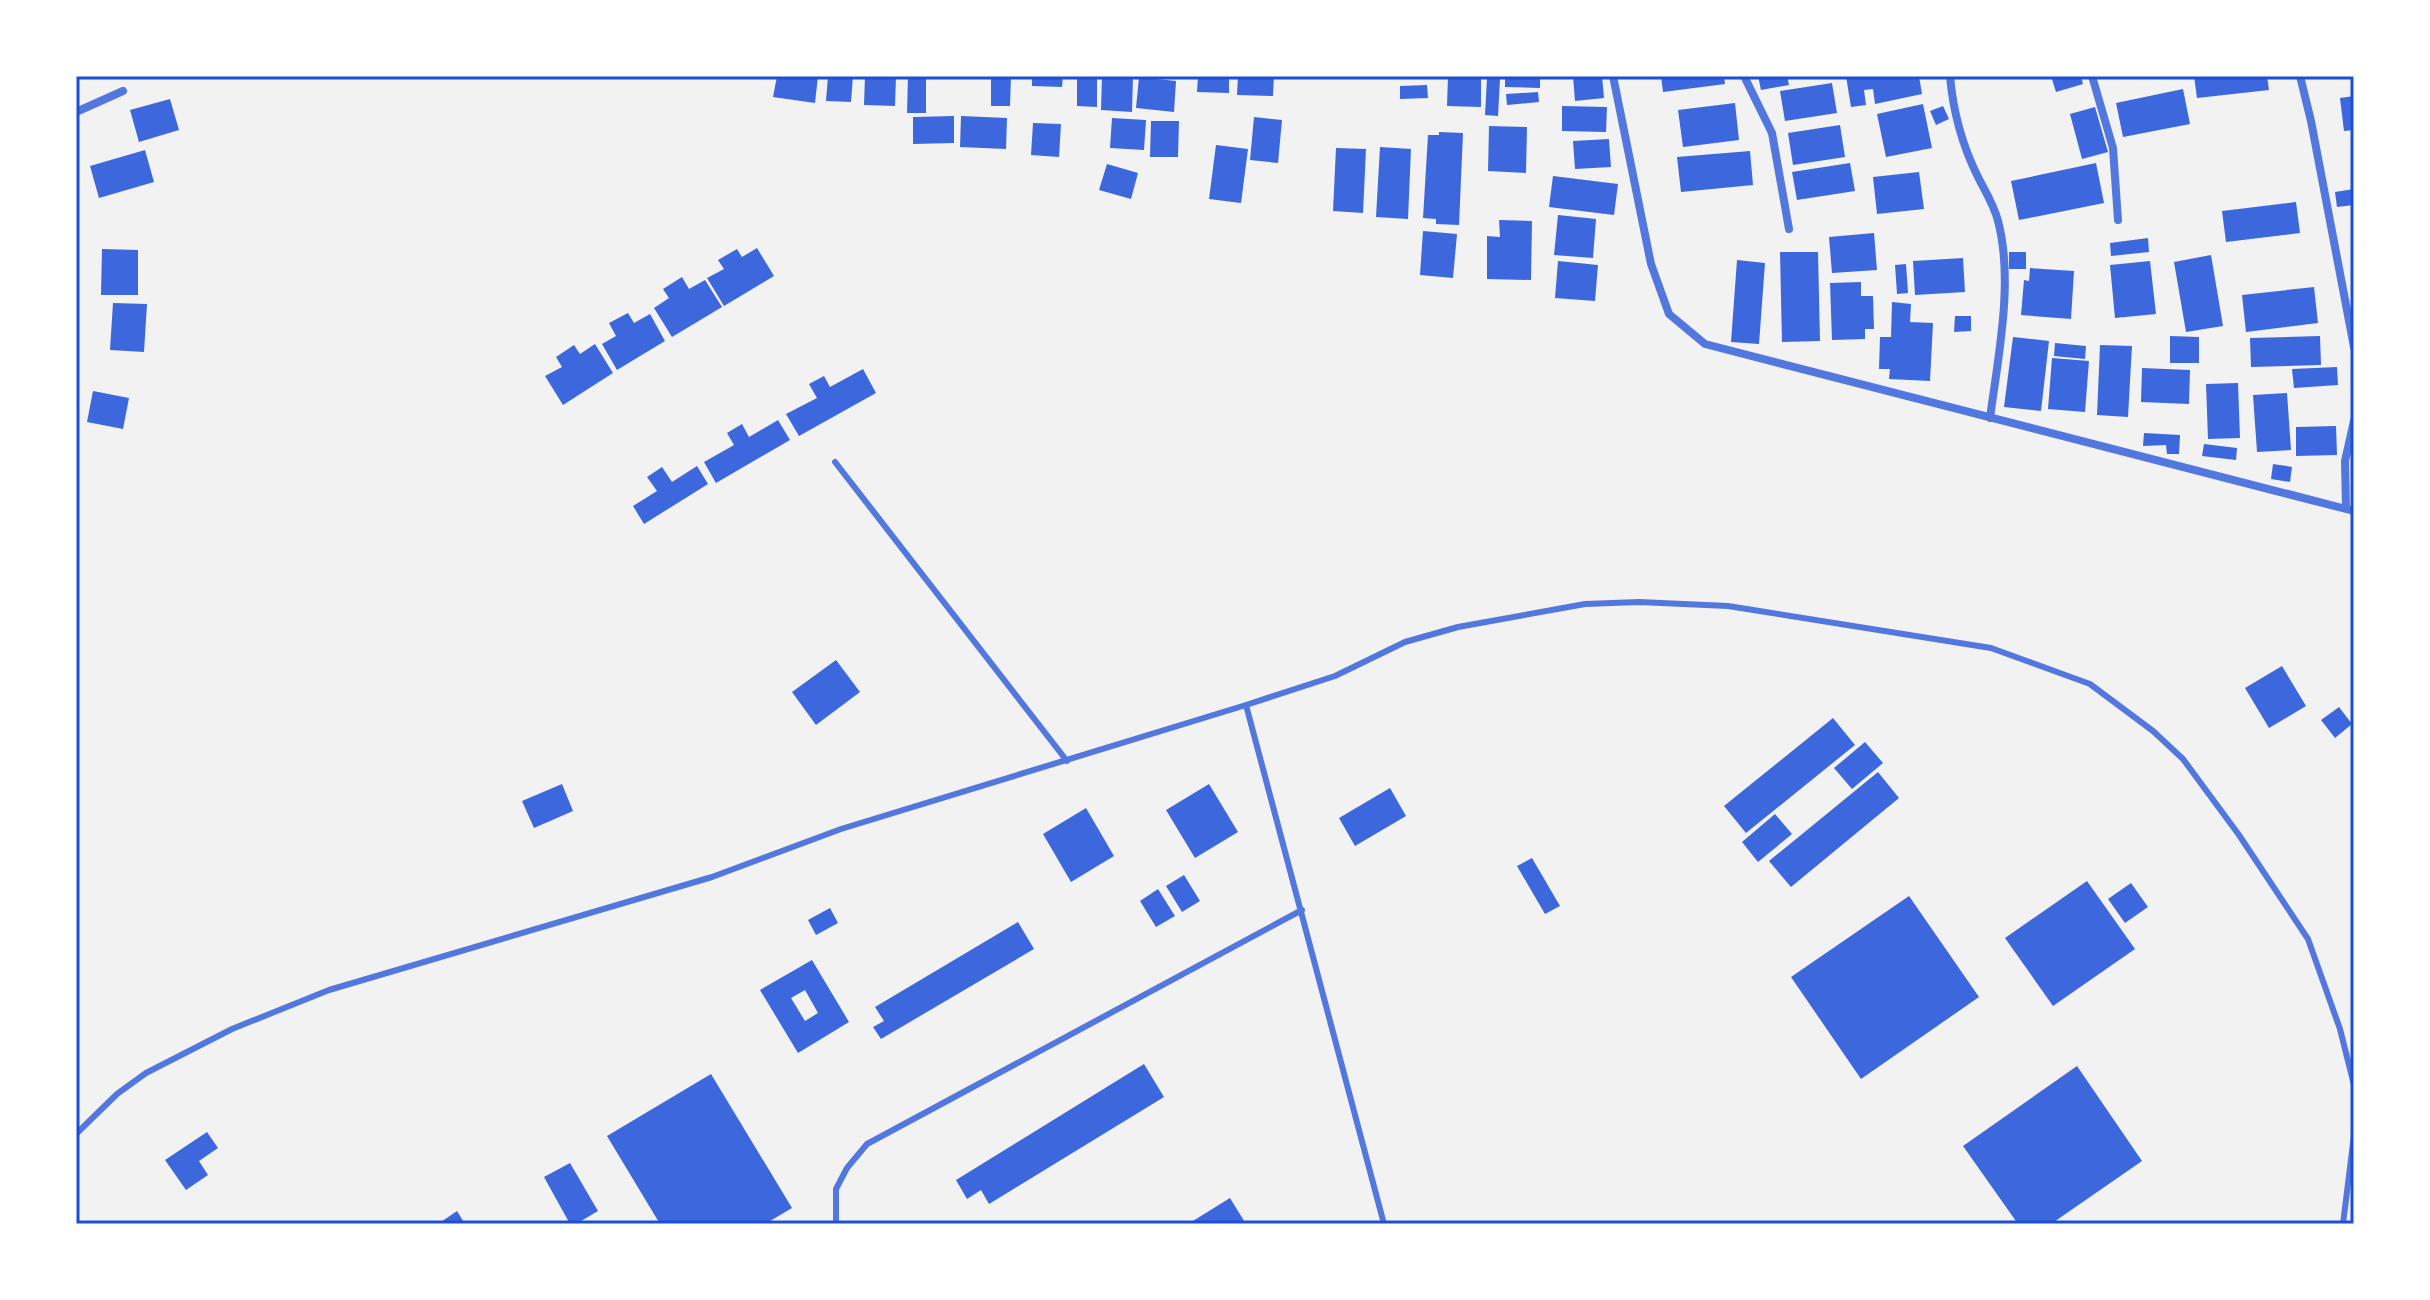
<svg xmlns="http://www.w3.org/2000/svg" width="2430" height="1300" font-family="'Archivo Narrow',sans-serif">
  <rect width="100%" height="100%" fill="#f2f2f2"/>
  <path fill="#3d67dc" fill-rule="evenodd" d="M 777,76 L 818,76 L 815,103 L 773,97 Z
    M 828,76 L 853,76 L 851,102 L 826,101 Z
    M 865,76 L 896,76 L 895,106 L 864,105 Z
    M 908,76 L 926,76 L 926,113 L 907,113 Z
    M 991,76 L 1011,76 L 1010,106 L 991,106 Z
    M 1032,76 L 1063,76 L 1062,87 L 1032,86 Z
    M 1077,76 L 1097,76 L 1097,107 L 1077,106 Z
    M 1102,76 L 1133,76 L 1132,112 L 1101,110 Z
    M 1198,76 L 1229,76 L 1229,93 L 1197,92 Z
    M 1238,76 L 1274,76 L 1273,96 L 1237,95 Z
    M 1448,76 L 1481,76 L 1481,107 L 1447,106 Z
    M 1505,76 L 1540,76 L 1540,88 L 1505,87 Z
    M 1573,76 L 1602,76 L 1604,98 L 1575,101 Z
    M 1661,76 L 1724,76 L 1725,84 L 1663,92 Z
    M 1758,76 L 1787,76 L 1789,85 L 1761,90 Z
    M 1846,76 L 1919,76 L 1922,94 L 1875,104 L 1873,89 L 1864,90 L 1866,105 L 1851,107 Z
    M 2051,76 L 2081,76 L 2083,84 L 2056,92 Z
    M 2194,76 L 2267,76 L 2269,90 L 2197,98 Z
    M 1139,77 L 1176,81 L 1174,112 L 1136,108 Z
    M 1487,78 L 1500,79 L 1498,116 L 1485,115 Z
    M 1832,83 L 1837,113 L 1785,121 L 1780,91 Z
    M 1427,85 L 1428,98 L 1400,99 L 1400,86 Z
    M 2183,89 L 2190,124 L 2123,137 L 2116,103 Z
    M 1538,92 L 1539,102 L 1507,105 L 1506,94 Z
    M 2354,96 L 2354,130 L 2344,131 L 2340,98 Z
    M 170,99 L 179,130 L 139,142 L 130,110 Z
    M 1735,103 L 1739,140 L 1683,147 L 1678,110 Z
    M 1923,104 L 1932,148 L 1886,157 L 1877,114 Z
    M 1562,106 L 1607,107 L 1606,132 L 1562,131 Z
    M 1943,106 L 1949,119 L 1936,125 L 1930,111 Z
    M 2095,107 L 2108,152 L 2082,159 L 2070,114 Z
    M 954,116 L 954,143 L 913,144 L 913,117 Z
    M 961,116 L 1007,118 L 1006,149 L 960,147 Z
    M 1254,117 L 1282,120 L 1278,163 L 1250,160 Z
    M 1112,118 L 1146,120 L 1144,150 L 1110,148 Z
    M 1151,121 L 1179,121 L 1178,157 L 1150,157 Z
    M 1033,123 L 1061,124 L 1059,157 L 1031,155 Z
    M 1840,125 L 1845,157 L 1793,165 L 1788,133 Z
    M 1489,126 L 1527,127 L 1526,173 L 1488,171 Z
    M 1439,132 L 1463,133 L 1459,225 L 1436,224 L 1436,219 L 1423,218 L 1428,135 L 1439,135 Z
    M 1609,139 L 1611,167 L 1575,169 L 1573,141 Z
    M 1216,145 L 1248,149 L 1241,203 L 1209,199 Z
    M 1380,147 L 1411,149 L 1408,219 L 1376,217 Z
    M 1336,148 L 1366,149 L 1363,213 L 1333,211 Z
    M 145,150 L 154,182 L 99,198 L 90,166 Z
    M 1750,151 L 1753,185 L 1681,192 L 1677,157 Z
    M 1850,163 L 1855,191 L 1797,200 L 1792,172 Z
    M 2096,163 L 2104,203 L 2019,220 L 2011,181 Z
    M 1107,164 L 1138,173 L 1131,199 L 1099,190 Z
    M 1919,172 L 1924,209 L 1877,214 L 1873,177 Z
    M 1553,176 L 1618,184 L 1614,215 L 1549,207 Z
    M 2354,189 L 2354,205 L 2337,207 L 2335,192 Z
    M 2296,202 L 2300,233 L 2226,242 L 2222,211 Z
    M 1558,215 L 1596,219 L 1593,258 L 1554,255 Z
    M 1499,220 L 1532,221 L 1531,280 L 1487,279 L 1487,236 L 1500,237 Z
    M 1423,231 L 1457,234 L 1453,278 L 1420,275 Z
    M 1874,233 L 1877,270 L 1832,273 L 1829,237 Z
    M 2148,238 L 2149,252 L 2111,256 L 2110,243 Z
    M 757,248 L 774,276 L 724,306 L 707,278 L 724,269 L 718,260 L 737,249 L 742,257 Z
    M 102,249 L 138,250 L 138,295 L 101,295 Z
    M 1780,252 L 1818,252 L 1820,341 L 1782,342 Z
    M 2009,252 L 2026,252 L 2026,269 L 2009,269 Z
    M 2211,255 L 2223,326 L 2186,332 L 2174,262 Z
    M 1963,258 L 1965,292 L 1915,295 L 1913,261 Z
    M 1737,260 L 1765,263 L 1759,344 L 1731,342 Z
    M 1558,261 L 1598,265 L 1595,301 L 1555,298 Z
    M 2150,261 L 2156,314 L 2115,318 L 2110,265 Z
    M 1906,264 L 1908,293 L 1897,294 L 1895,265 Z
    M 2030,268 L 2074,271 L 2071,319 L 2021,315 L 2024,280 L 2029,281 Z
    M 682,277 L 689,289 L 705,280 L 722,307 L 672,337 L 654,308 L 669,298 L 663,289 Z
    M 1861,282 L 1861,296 L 1873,296 L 1874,329 L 1865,329 L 1865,339 L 1832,340 L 1830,283 Z
    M 2314,287 L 2318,323 L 2246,332 L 2242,295 Z
    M 1892,302 L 1911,304 L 1910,322 L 1933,323 L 1930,381 L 1889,379 L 1890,369 L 1879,369 L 1880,337 L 1891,337 Z
    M 113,303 L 147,304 L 144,352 L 110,350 Z
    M 628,313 L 634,323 L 650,314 L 665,341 L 617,370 L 602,344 L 616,336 L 609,323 Z
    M 1955,316 L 1971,316 L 1971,331 L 1954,332 Z
    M 2170,336 L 2199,337 L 2199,363 L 2170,363 Z
    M 2320,336 L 2321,365 L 2251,367 L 2250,338 Z
    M 2013,337 L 2049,341 L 2041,411 L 2004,407 Z
    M 2055,343 L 2086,346 L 2085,359 L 2054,356 Z
    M 595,344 L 613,373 L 563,405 L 545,376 L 562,367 L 556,357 L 574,345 L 580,354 Z
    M 2100,345 L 2132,346 L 2128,417 L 2097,415 Z
    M 2052,358 L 2089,361 L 2085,412 L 2048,409 Z
    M 2337,367 L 2338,385 L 2294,388 L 2292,369 Z
    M 2142,368 L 2190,370 L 2189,404 L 2141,402 Z
    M 863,369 L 876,393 L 799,436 L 786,414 L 817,398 L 809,384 L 824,376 L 830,387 Z
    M 2238,383 L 2240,438 L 2208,439 L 2206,384 Z
    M 93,391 L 129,398 L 123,429 L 87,422 Z
    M 2287,393 L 2291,450 L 2257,452 L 2253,395 Z
    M 778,420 L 790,440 L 716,483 L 704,462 L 734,445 L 727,433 L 742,424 L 749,437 Z
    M 2336,426 L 2337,455 L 2296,456 L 2296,427 Z
    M 2144,433 L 2180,435 L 2179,454 L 2167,454 L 2166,445 L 2143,446 Z
    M 2204,444 L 2237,448 L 2236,460 L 2202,456 Z
    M 2273,464 L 2292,467 L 2290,482 L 2271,479 Z
    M 697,466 L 708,484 L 644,524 L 633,506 L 657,491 L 647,477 L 662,467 L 672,482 Z
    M 836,660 L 860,692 L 816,725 L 792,692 Z
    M 2282,666 L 2306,706 L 2269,728 L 2245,688 Z
    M 2339,707 L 2352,724 L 2335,738 L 2321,720 Z
    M 1833,718 L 1855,745 L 1746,833 L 1724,806 Z
    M 1865,742 L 1883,763 L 1852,789 L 1834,768 Z
    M 1878,772 L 1899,798 L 1791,887 L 1769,861 Z
    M 562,784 L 573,811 L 534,828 L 522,801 Z
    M 1209,784 L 1238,832 L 1195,858 L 1166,810 Z
    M 1390,788 L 1406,816 L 1355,846 L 1339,818 Z
    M 1086,808 L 1114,856 L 1071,882 L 1043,834 Z
    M 1775,814 L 1792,834 L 1758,862 L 1742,842 Z
    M 1532,858 L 1560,906 L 1545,914 L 1517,866 Z
    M 1184,875 L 1200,901 L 1182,912 L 1166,886 Z
    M 2087,881 L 2135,949 L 2053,1006 L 2005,938 Z
    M 2131,883 L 2148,907 L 2125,923 L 2108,899 Z
    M 1158,889 L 1175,916 L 1156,927 L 1140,901 Z
    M 1909,896 L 1979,997 L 1861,1079 L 1791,977 Z
    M 830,908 L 838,923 L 816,935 L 808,920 Z
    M 1018,922 L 1034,949 L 881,1039 L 873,1027 L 884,1021 L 875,1007 Z
    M 812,960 L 849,1022 L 798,1053 L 760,990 ZM 805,990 L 818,1013 L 805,1021 L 791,998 Z
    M 1144,1064 L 1164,1097 L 989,1204 L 981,1190 L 967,1199 L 956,1180 Z
    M 2077,1066 L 2142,1161 L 2051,1224 L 2018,1224 L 1963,1146 Z
    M 711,1074 L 792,1208 L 765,1224 L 660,1224 L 607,1136 Z
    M 207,1132 L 218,1148 L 199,1161 L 208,1175 L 186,1190 L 165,1160 Z
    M 570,1163 L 598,1211 L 576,1224 L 570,1224 L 544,1177 Z
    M 1230,1198 L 1246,1224 L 1188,1224 Z
    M 457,1211 L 465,1224 L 438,1224 Z"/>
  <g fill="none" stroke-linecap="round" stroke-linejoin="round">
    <path stroke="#5277de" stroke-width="6" d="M 835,462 L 1067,761
      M 1246,705 L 1384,1224
      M 76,1134 L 117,1094 L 146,1073 L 232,1029 L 329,990 L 712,877 L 841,829 L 1246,705 L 1335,676 L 1405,642 L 1458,627 L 1585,604 L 1639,602 L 1728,606 L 1991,648 L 2090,684 L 2153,731 L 2183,759 L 2239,835 L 2308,939 L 2340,1029 L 2354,1085
      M 836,1224 L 836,1189 L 847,1168 L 867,1144 L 1302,910
      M 2343,1224 L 2354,1135"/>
    <path stroke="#5277de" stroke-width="8" d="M 1613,76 L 1651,264 L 1669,314 L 1705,344 L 2354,511
      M 1744,76 L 1772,133 L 1789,229
      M 1950,76 C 1953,111 1962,145 1978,177 C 1985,191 1994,205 1998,221 C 2014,281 1998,357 1990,418
      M 2092,76 L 2113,148 L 2118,220
      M 2300,76 L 2311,121 L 2354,347
      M 76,112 L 123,91
      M 2346,509 L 2345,461 L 2354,421"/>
  </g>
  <rect width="2430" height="1300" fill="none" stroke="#ffffff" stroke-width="156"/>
  <rect x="78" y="78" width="2274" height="1144" fill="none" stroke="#1d4ed8" stroke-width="3"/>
</svg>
